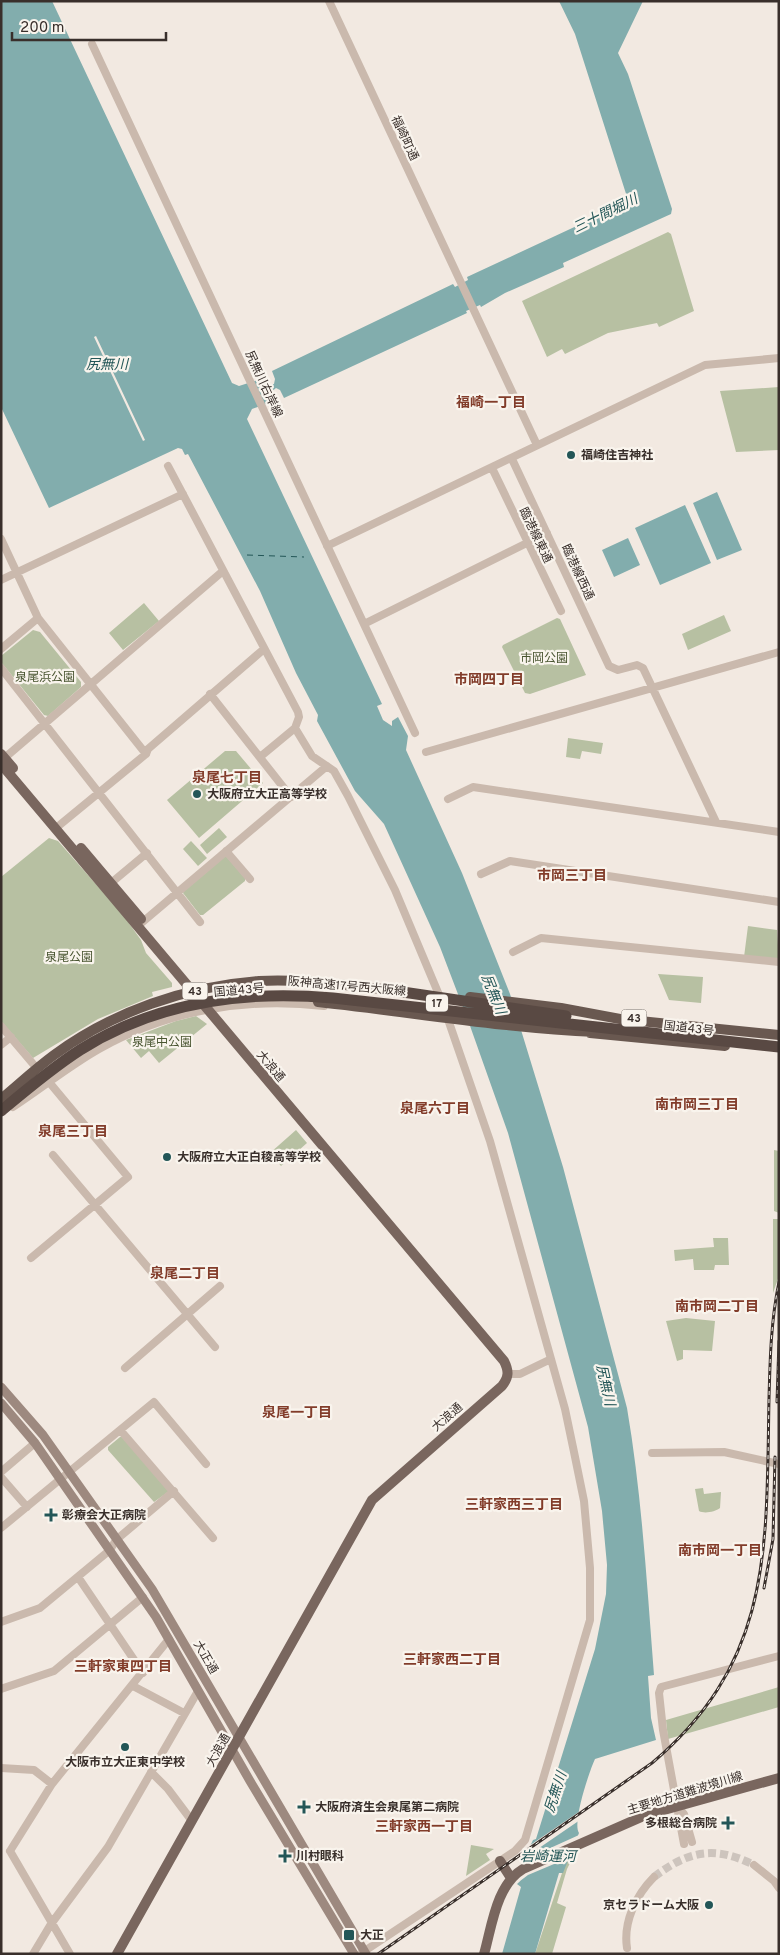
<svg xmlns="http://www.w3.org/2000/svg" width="780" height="1955" font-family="Overpass,'Noto Sans JP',sans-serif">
  <rect width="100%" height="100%" fill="#f2e9e1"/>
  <path fill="#b7c0a2" d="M 668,232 L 671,234 L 694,311 L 659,327 L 657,323 L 608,333 L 565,354 L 562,349 L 547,357 L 522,301 Z
    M 779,387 L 779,450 L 736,452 L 720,391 Z
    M 144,603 L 159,621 L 123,650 L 109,633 Z
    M 724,615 L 731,631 L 688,650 L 682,634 Z
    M 557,618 L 560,619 L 586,675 L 530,694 L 525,693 L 502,647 L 503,645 Z
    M 33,630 L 40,632 L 81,682 L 81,687 L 48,716 L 44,715 L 1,662 L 1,656 Z
    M 568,738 L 603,743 L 601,754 L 582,751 L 580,759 L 566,757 Z
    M 225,751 L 236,751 L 263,783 L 199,838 L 167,800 Z
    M 219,828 L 227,837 L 207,854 L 200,845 Z
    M 49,838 L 58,841 L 123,915 L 141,940 L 146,953 L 172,983 L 172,987 L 152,992 L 153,996 L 98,1019 L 33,1058 L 1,1021 L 1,877 Z
    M 191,841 L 207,858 L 198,866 L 183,849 Z
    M 225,855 L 245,878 L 245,881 L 203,915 L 200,915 L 183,893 L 184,890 Z
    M 748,926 L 777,930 L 779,960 L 744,957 Z
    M 658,974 L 703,977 L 701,1003 L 669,1000 Z
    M 196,1016 L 207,1024 L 159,1063 L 149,1051 L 141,1058 L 126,1040 L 176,1021 Z
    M 296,1130 L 307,1143 L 281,1166 L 270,1153 Z
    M 774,1150 L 779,1151 L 779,1213 L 774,1211 Z
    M 773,1219 L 779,1219 L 779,1276 L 773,1293 Z
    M 713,1238 L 728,1238 L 729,1265 L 715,1265 L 714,1270 L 694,1270 L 693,1259 L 675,1261 L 674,1250 L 714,1247 Z
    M 686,1318 L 715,1321 L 712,1351 L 683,1350 L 683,1359 L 677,1361 L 666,1321 Z
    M 120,1437 L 123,1437 L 168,1489 L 168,1492 L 154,1502 L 108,1450 L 108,1447 Z
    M 703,1488 L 704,1494 L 721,1492 L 720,1508 C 715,1512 704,1514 699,1511 L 695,1489 Z
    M 779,1687 L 779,1707 L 668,1739 L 666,1720 Z
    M 471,1845 L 494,1849 L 486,1854 L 490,1860 L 466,1876 Z
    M 574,1855 L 567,1869 L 557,1903 L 566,1907 L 552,1954 L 535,1954 L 564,1867 L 568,1860 Z"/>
  <path fill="#82adad" d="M 1,1 L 52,1 L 232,383 L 239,386 L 264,378 L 269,385 L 274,384 L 275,379 L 272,371 L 453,284 L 455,287 L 468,280 L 467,277 L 626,203 L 628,200 L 575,34 L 559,1 L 643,1 L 618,53 L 628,74 L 672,209 L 671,214 L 563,263 L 564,267 L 505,293 L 481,307 L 480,305 L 466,311 L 467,313 L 284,398 L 280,390 L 276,388 L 271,392 L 275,401 L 252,409 L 247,419 L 382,704 L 377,706 L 383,720 L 392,726 L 392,721 L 398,717 L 408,736 L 406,750 L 462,873 L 510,994 L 563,1167 L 627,1408 C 642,1496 647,1586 654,1675 L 648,1676 L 651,1718 L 656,1740 L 595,1759 C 589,1772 572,1823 579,1833 L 563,1873 L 559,1873 L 535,1954 L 502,1954 L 521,1887 L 517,1884 L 520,1881 L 526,1855 L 533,1840 L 536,1839 L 595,1649 L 606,1594 L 607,1565 L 602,1511 L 588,1427 L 508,1133 L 469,1023 L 440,947 L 384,824 L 355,791 L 317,721 L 318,715 L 296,673 L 260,591 L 188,454 L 185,455 L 182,449 L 178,448 L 49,508 L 1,407 Z
    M 717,492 L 742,550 L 717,560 L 693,503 Z
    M 685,505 L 711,563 L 660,585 L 635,528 Z
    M 628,538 L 640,565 L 614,577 L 602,550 Z"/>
  <path fill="#f2e9e1" d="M 96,336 L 145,440 L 143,441 L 94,337 Z
    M 583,1809 L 580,1820 L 526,1857 L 526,1848 Z
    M 579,1835 L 573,1856 L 528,1875 L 516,1884 L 520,1878 L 526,1859 Z"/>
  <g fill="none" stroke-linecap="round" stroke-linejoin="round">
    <path stroke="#235657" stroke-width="1" stroke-dasharray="6 5" stroke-linecap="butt" d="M 247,555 L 304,557"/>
    <path stroke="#cdc4bd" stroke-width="8" stroke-dasharray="8 4" stroke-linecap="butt" d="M 654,1877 C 688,1851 714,1845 754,1865"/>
    <path stroke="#cab9ad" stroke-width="8" d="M 329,1 L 537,445
      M 92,44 L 415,733
      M 512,459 L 609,666 L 618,670 L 637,665 L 643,668 L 716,822
      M 168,466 L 298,712 L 299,717 L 295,728 L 312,756 L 334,771 L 348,796 L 395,890 L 442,1002 L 490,1141 L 565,1409 L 574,1452 L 584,1501 L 590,1568 L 590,1620 L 525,1840 L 515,1851 L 360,1954
      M 492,468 L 561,611
      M 1,539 L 38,618 L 146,754
      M 327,546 L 705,365 L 779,358
      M 1,580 L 183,494
      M 364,624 L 547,533
      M 1,649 L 38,618
      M 1,668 L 200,922
      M 210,694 L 291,797
      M 426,752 L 779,652
      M 260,757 L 295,728
      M 1,761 L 223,571
      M 448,799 L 473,787 L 779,832
      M 56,828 L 146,754 L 148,749 L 264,649
      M 226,851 L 250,879
      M 481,874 L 510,861 L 779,902
      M 111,883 L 147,853
      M 139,925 L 327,766
      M 513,952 L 541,938 L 779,962
      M 1,1026 L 34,1065
      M 1,1045 L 11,1037
      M 13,1107 C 42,1088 69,1066 99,1049 C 168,1010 246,997 324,1006
      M 53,1155 L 215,1347
      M 31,1258 L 128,1177 L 49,1082
      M 125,1368 L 220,1286
      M 508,1374 L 520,1374 L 551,1359
      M 121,1431 L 213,1538
      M 652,1453 L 724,1452 L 779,1464
      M 1,1472 L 35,1443
      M 1,1477 L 27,1507
      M 1,1528 L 154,1402 L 206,1464
      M 78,1577 L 143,1673
      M 1,1622 L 40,1608 L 110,1550 L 116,1540 L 174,1491
      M 133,1686 L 184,1713
      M 1,1689 L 54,1671 L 143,1597
      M 1,1768 L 34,1770 L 52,1784
      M 151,1772 L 168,1789 L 192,1821
      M 678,1807 L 684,1814 L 692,1842
      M 684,1844 L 663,1730 L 659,1693 L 661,1687 L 779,1656
      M 10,1851 L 52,1784 L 169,1639
      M 10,1851 L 70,1954
      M 754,1865 L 774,1881 L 779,1888
      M 627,1948 C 623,1922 636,1895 654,1877
      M 33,1954 L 51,1924 L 108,1847 L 198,1691"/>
    <path stroke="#9d897f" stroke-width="9" d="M 1,1387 L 43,1435 L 152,1589 L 366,1954
      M 1,1403 L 35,1443 L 156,1617 L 250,1781 L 354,1954"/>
    <path stroke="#79665e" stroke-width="10" d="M 1,754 L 13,768
      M 1,764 L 504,1361 C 509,1371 509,1377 502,1386 L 372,1500 L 117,1954
      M 81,848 L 141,919
      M 500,1861 L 511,1878
      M 484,1954 C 492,1926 496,1885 523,1869 L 646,1815 L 779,1778"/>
    <path stroke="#695850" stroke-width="10" d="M 470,997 L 561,1008 L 620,1019 L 779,1035
      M 318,1002 C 411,1012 503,1028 596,1032
      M 590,1033 L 725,1046
      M 1,1099 C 19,1084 35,1069 54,1055 C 112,1012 187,986 259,981 C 304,978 351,987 396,990"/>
    <path stroke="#594943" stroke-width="11" d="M 389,990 L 566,1016
      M 1,1111 C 26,1090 52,1068 80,1050 C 156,1002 245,990 333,998 L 779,1047"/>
    <g stroke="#392f2b" stroke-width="3">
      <path id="rail" d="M 777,1402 L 779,1341
        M 764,1588 L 773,1539 L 775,1457
        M 378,1954 L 652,1763 C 774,1660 766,1546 769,1399 C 770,1359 771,1320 779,1282"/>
    </g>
    <use href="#rail" stroke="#f9f4ed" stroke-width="1" stroke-dasharray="4" stroke-linecap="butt"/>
  </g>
  <g fill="#235657" stroke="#f9f4ed" stroke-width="2">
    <circle cx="571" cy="455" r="5"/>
    <circle cx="197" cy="794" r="5"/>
    <circle cx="167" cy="1157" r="5"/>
    <path d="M48.5 1507.5h5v5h5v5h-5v5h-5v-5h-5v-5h5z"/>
    <circle cx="125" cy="1747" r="5"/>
    <path d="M301.5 1799.5h5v5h5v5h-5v5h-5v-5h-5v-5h5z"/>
    <path d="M725.5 1815.5h5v5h5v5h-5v5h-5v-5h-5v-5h5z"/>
    <path d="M282.5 1848.5h5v5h5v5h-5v5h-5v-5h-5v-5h5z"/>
    <circle cx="709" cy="1905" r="5"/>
    <rect x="343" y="1929" width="12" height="12" rx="2.5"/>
  </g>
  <g text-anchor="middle" stroke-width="4.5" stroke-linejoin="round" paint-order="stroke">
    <g fill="#f9f4ed" stroke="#736a65" stroke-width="1">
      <rect x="182.5" y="982.5" width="25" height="17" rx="4"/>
      <rect x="426" y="994.5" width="22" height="17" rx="4"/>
      <rect x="621.5" y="1009.5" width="25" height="17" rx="4"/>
    </g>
    <g font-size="11" font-weight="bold" fill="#392f2b">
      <text x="195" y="995">43</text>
      <text x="437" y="1007">17</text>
      <text x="634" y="1022">43</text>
    </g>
    <g font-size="12" fill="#392f2b" stroke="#f9f4ed">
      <text transform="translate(405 138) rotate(65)" y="4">福崎町通</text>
      <text transform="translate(264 384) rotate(65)" y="4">尻無川右岸線</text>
      <text transform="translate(536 535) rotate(64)" y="4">臨港線東通</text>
      <text transform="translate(578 572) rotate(65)" y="4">臨港線西通</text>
      <text transform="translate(347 986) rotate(5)" y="4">阪神高速17号西大阪線</text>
      <text transform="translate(239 990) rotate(-5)" y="4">国道43号</text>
      <text transform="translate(689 1028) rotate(7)" y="4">国道43号</text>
      <text transform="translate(271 1066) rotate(50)" y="4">大浪通</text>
      <text transform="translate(447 1417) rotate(-41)" y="4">大浪通</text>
      <text transform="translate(206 1657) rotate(60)" y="4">大正通</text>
      <text transform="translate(218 1750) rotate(-61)" y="4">大浪通</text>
      <text transform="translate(685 1793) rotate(-17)" y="4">主要地方道難波境川線</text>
    </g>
    <g font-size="12" font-weight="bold" fill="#392f2b" stroke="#f9f4ed" text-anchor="start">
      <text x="581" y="459">福崎住吉神社</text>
      <text x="207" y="798">大阪府立大正高等学校</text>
      <text x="177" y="1161">大阪府立大正白稜高等学校</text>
      <text x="62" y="1519">彰療会大正病院</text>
      <text x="125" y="1766" text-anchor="middle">大阪市立大正東中学校</text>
      <text x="315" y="1811">大阪府済生会泉尾第二病院</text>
      <text x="717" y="1827" text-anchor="end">多根総合病院</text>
      <text x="296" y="1860">川村眼科</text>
      <text x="699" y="1909" text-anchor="end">京セラドーム大阪</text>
      <text x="360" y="1939">大正</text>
    </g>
    <g font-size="12" fill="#495531" stroke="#f9f4ed">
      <text x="544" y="662">市岡公園</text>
      <text x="45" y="681">泉尾浜公園</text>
      <text x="69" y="961">泉尾公園</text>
      <text x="162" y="1046">泉尾中公園</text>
    </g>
    <g font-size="14" font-style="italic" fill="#235657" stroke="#f9f4ed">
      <text transform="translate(605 213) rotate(-26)" y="5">三十間堀川</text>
      <text x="107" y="369">尻無川</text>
      <text transform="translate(494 994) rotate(68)" y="5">尻無川</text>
      <text transform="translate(606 1385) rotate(77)" y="5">尻無川</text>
      <text transform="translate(555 1792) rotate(-72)" y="5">尻無川</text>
      <text x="548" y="1861">岩崎運河</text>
    </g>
    <g font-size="14" font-weight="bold" fill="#823c2a" stroke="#f9f4ed">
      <text x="491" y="407">福崎一丁目</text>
      <text x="489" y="684">市岡四丁目</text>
      <text x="227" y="782">泉尾七丁目</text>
      <text x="572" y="880">市岡三丁目</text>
      <text x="697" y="1109">南市岡三丁目</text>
      <text x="435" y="1113">泉尾六丁目</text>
      <text x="73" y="1136">泉尾三丁目</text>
      <text x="185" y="1278">泉尾二丁目</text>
      <text x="717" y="1311">南市岡二丁目</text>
      <text x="297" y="1417">泉尾一丁目</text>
      <text x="514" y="1509">三軒家西三丁目</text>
      <text x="720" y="1555">南市岡一丁目</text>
      <text x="452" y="1664">三軒家西二丁目</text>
      <text x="123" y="1671">三軒家東四丁目</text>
      <text x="424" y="1831">三軒家西一丁目</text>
    </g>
  </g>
  <rect width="780" height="1955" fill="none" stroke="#392f2b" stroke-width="5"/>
  <path d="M12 32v8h154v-8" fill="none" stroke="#392f2b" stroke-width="2.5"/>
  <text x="20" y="32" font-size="15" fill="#392f2b" stroke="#f9f4ed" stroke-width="4" paint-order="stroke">200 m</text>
</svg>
